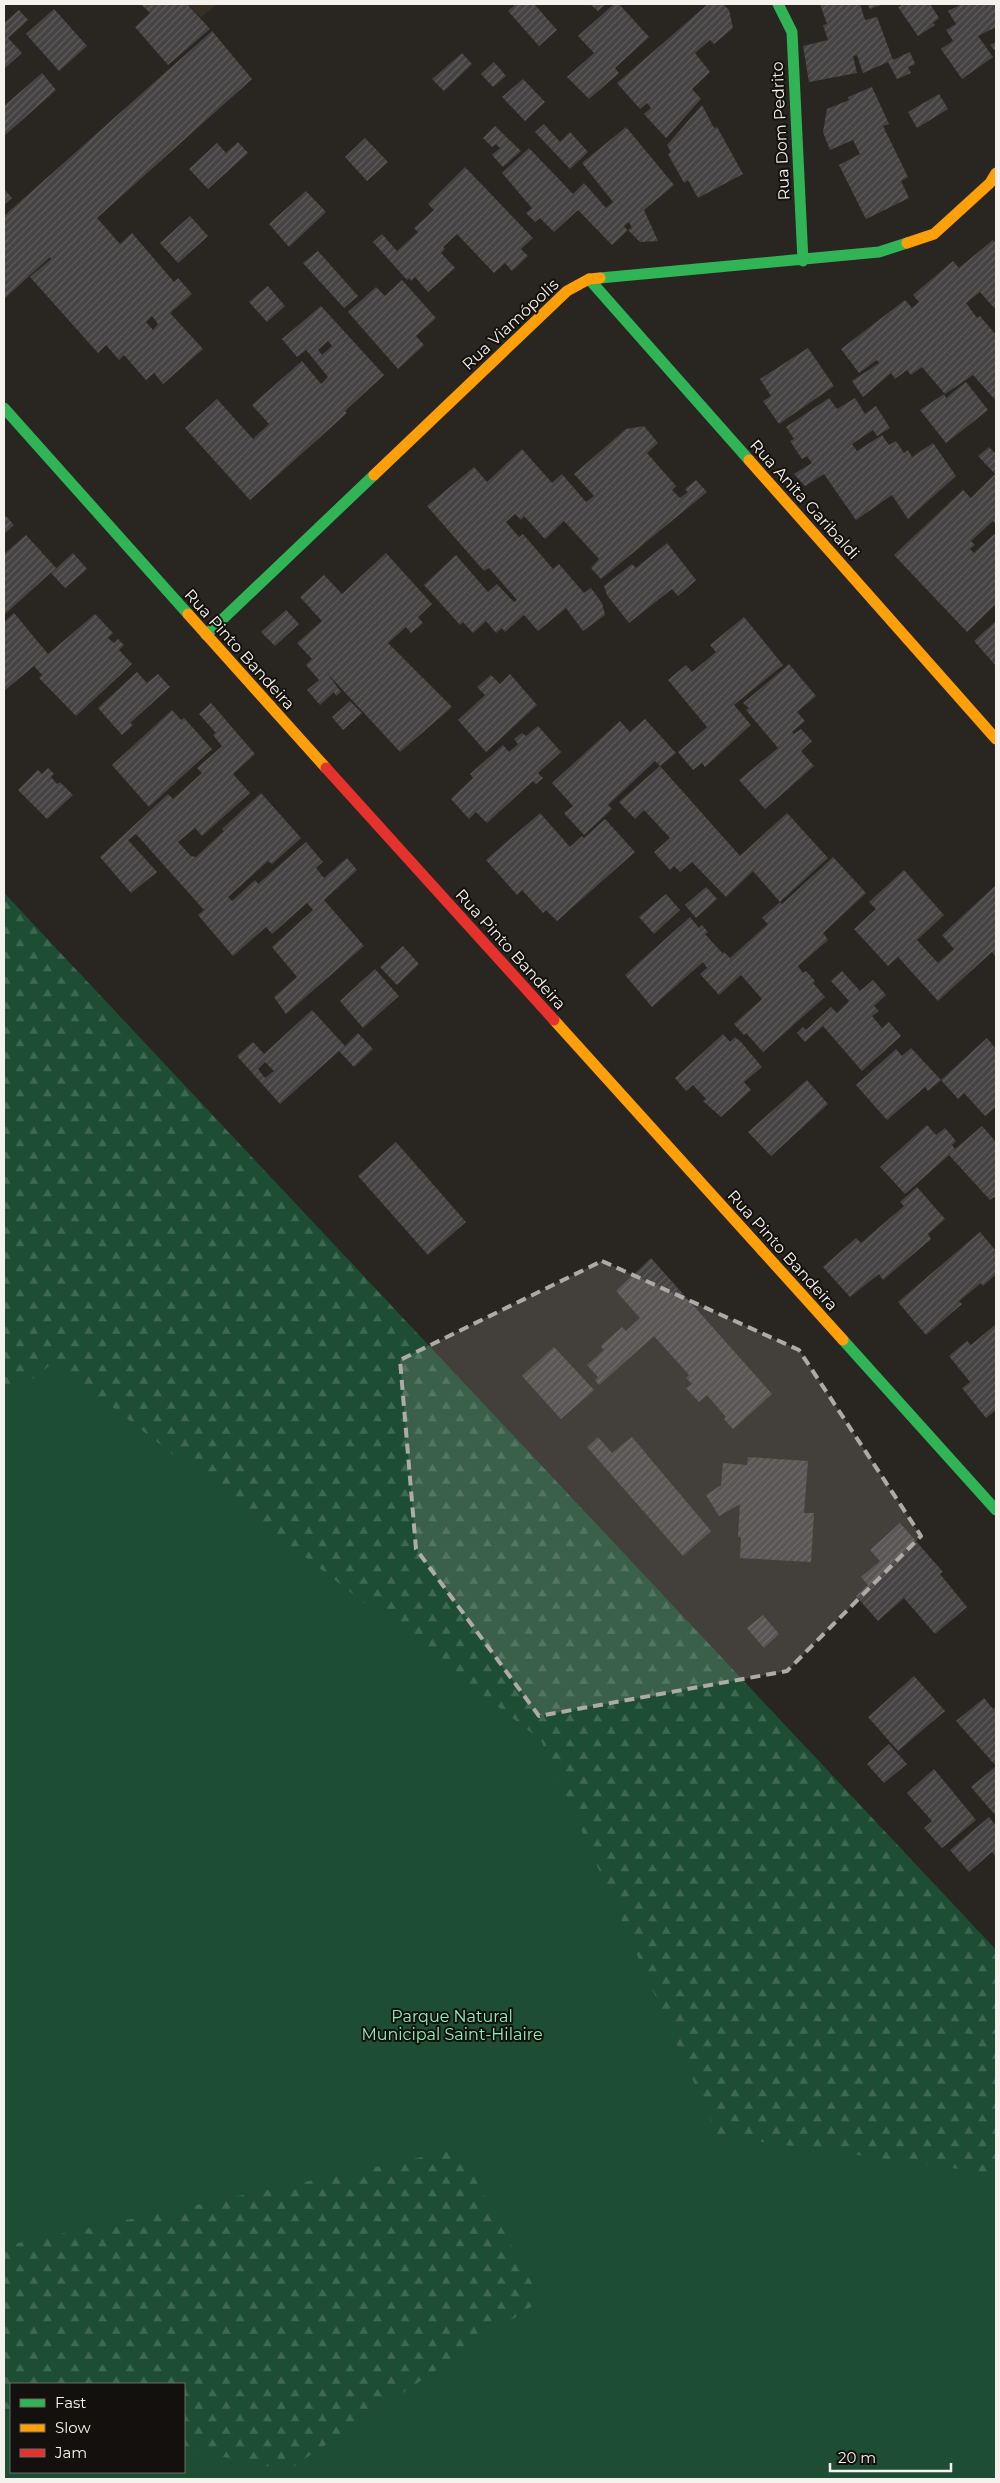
<svg xmlns="http://www.w3.org/2000/svg" width="1000" height="2483" font-family="Montserrat,sans-serif">
  <defs>
    <pattern id="forest-firs" width="22" height="20" patternUnits="userSpaceOnUse" patternTransform="scale(1.25)"><rect width="22" height="20" fill="#1d4e34"/><path d="M5 1l3.5 6h-7zM16 11l3.5 6h-7z" fill="#3e6852"/></pattern>
    <pattern id="building-hatch" width="6" height="6" patternUnits="userSpaceOnUse" patternTransform="scale(1.25)"><rect width="6" height="6" fill="#444242"/><path d="M-1 1l2-2M0 6l6-6M5 7l2-2" fill="none" stroke="#605e5d"/></pattern>
  </defs>
  <rect width="100%" height="100%" fill="#292622"/>
  <path fill="#372f22" d="M 188,4 L 218,4 L 201,17 Z"/>
  <path fill="#1d4e34" fill-rule="evenodd" d="M 4,893 L 996,1950 L 996,2479 L 4,2479 ZM 11,2384 L 184,2384 L 184,2472 L 11,2472 Z"/>
  <path fill="url(#forest-firs)" d="M 4,893 L 996,1950 L 996,2174 L 718,2136 L 541,1740 L 54,1362 L 4,1401 Z
    M 459,2149 L 541,2300 L 288,2470 L 184,2449 L 184,2384 L 11,2384 L 11,2415 L 4,2413 L 4,2246 Z"/>
  <path fill="url(#building-hatch)" fill-rule="evenodd" d="M 141,4 L 187,4 L 210,29 L 168,65 L 135,27 L 150,13 Z
    M 516,4 L 534,4 L 557,30 L 539,46 L 508,11 Z
    M 590,4 L 606,4 L 598,11 Z
    M 614,4 L 619,4 L 649,37 L 615,68 L 619,73 L 589,99 L 567,77 L 594,53 L 578,36 Z
    M 708,4 L 723,4 L 729,10 L 733,28 L 714,44 L 710,40 L 695,53 L 710,72 L 692,89 L 701,99 L 666,138 L 644,114 L 651,108 L 647,103 L 640,109 L 617,83 Z
    M 820,4 L 860,4 L 865,20 L 877,17 L 893,60 L 910,52 L 915,64 L 908,67 L 911,73 L 897,79 L 888,62 L 863,73 L 857,55 L 853,56 L 857,73 L 809,82 L 803,46 L 828,40 L 823,25 L 827,24 Z
    M 867,4 L 883,4 L 870,9 Z
    M 904,4 L 930,4 L 939,18 L 933,23 L 935,25 L 918,36 L 898,7 Z
    M 962,4 L 996,4 L 996,27 L 978,36 L 993,57 L 962,79 L 941,49 L 953,41 L 946,30 L 956,24 L 948,11 Z
    M 54,9 L 87,46 L 59,71 L 26,34 Z
    M 19,10 L 28,20 L 8,38 L 22,53 L 4,69 L 4,23 Z
    M 212,31 L 252,79 L 97,218 L 120,244 L 132,233 L 174,282 L 178,278 L 192,294 L 170,313 L 203,349 L 163,384 L 154,373 L 146,380 L 124,355 L 119,360 L 106,345 L 98,353 L 30,277 L 51,259 L 50,257 L 4,299 L 4,216 ZM 152,316 L 158,324 L 153,330 L 146,322 Z
    M 996,42 L 996,52 L 990,45 Z
    M 462,53 L 472,64 L 444,91 L 432,79 Z
    M 494,62 L 506,76 L 493,87 L 481,74 Z
    M 42,73 L 56,90 L 4,136 L 4,106 Z
    M 523,79 L 545,102 L 525,121 L 502,97 Z
    M 872,87 L 889,124 L 883,126 L 908,177 L 901,181 L 909,198 L 866,219 L 839,165 L 860,154 L 853,140 L 830,150 L 823,132 L 827,109 L 849,100 L 848,97 Z
    M 939,94 L 948,109 L 917,128 L 908,112 Z
    M 702,105 L 714,128 L 717,127 L 743,174 L 698,198 L 688,180 L 684,183 L 668,154 L 671,152 L 667,145 Z
    M 544,124 L 560,142 L 570,132 L 588,152 L 570,169 L 535,132 Z
    M 495,126 L 521,151 L 503,167 L 492,155 L 500,148 L 496,144 L 492,147 L 483,138 Z
    M 626,127 L 674,185 L 644,210 L 658,241 L 640,242 L 628,230 L 612,245 L 578,210 L 554,232 L 540,218 L 535,222 L 526,213 L 532,208 L 502,173 L 529,148 L 573,194 L 584,183 L 606,208 L 613,202 L 582,163 ZM 629,222 L 632,228 L 627,230 L 624,226 Z
    M 365,138 L 388,162 L 367,181 L 345,157 Z
    M 238,142 L 248,153 L 208,189 L 189,169 L 217,143 L 226,153 Z
    M 465,167 L 533,238 L 521,249 L 528,256 L 512,271 L 505,263 L 494,273 L 457,234 L 443,247 L 445,249 L 441,253 L 455,268 L 428,292 L 415,277 L 411,281 L 410,278 L 407,280 L 373,242 L 382,234 L 397,251 L 418,232 L 414,228 L 434,210 L 428,204 Z
    M 4,189 L 12,198 L 4,205 Z
    M 306,191 L 326,212 L 289,247 L 269,224 Z
    M 190,216 L 208,236 L 178,263 L 160,243 Z
    M 993,240 L 996,243 L 996,310 L 980,292 L 966,303 L 977,318 L 980,316 L 996,335 L 996,401 L 973,375 L 945,394 L 922,367 L 911,375 L 907,370 L 895,379 L 891,373 L 863,397 L 852,381 L 879,363 L 877,360 L 859,373 L 841,349 L 905,300 L 912,308 L 919,302 L 913,295 L 953,261 L 959,268 Z
    M 318,251 L 358,296 L 344,308 L 303,263 Z
    M 402,280 L 436,318 L 416,336 L 424,345 L 398,369 L 348,312 L 376,287 L 385,296 Z
    M 268,286 L 285,306 L 267,322 L 249,302 Z
    M 321,306 L 384,375 L 345,411 L 347,413 L 250,500 L 185,428 L 217,399 L 253,439 L 269,424 L 252,405 L 302,361 L 321,384 L 328,377 L 311,356 L 306,350 L 297,357 L 282,339 ZM 328,341 L 332,346 L 322,355 L 318,350 Z
    M 808,348 L 834,386 L 779,424 L 763,401 L 771,396 L 760,379 Z
    M 966,382 L 988,410 L 946,443 L 920,410 L 944,394 L 946,398 Z
    M 829,398 L 837,409 L 855,398 L 865,414 L 876,406 L 890,428 L 877,436 L 873,430 L 852,444 L 857,451 L 882,435 L 889,445 L 896,441 L 904,453 L 908,450 L 912,457 L 933,443 L 956,476 L 908,519 L 892,495 L 856,520 L 824,474 L 805,486 L 794,474 L 812,463 L 807,456 L 802,459 L 790,441 L 794,439 L 786,427 Z
    M 644,426 L 658,443 L 647,453 L 676,486 L 672,490 L 680,498 L 688,492 L 685,489 L 696,480 L 707,492 L 601,579 L 591,568 L 599,559 L 564,521 L 545,539 L 524,516 L 521,520 L 515,514 L 506,522 L 519,537 L 523,534 L 553,569 L 559,564 L 584,593 L 591,588 L 602,603 L 605,615 L 583,631 L 566,608 L 538,631 L 524,615 L 505,632 L 502,628 L 496,633 L 486,621 L 473,633 L 463,622 L 460,625 L 424,585 L 456,555 L 488,592 L 497,584 L 514,602 L 517,600 L 489,568 L 484,571 L 427,506 L 474,467 L 487,482 L 522,449 L 552,483 L 562,474 L 586,502 L 594,496 L 574,474 L 626,429 Z
    M 989,447 L 996,454 L 996,524 L 993,521 L 971,541 L 975,545 L 970,549 L 974,553 L 994,534 L 996,536 L 996,604 L 967,632 L 894,555 L 963,490 L 971,498 L 995,474 L 978,456 Z
    M 4,514 L 14,525 L 4,534 Z
    M 26,535 L 56,568 L 4,615 L 4,554 Z
    M 667,543 L 696,580 L 678,596 L 672,589 L 629,623 L 607,595 L 604,586 L 632,564 L 636,568 Z
    M 73,553 L 87,569 L 65,588 L 51,573 Z
    M 386,553 L 432,604 L 418,617 L 423,623 L 411,633 L 406,627 L 388,643 L 452,707 L 400,752 L 327,673 L 341,692 L 336,696 L 334,692 L 320,705 L 307,690 L 319,680 L 306,665 L 312,659 L 297,643 L 322,621 L 300,597 L 324,575 L 342,594 Z
    M 286,610 L 299,624 L 275,646 L 261,632 Z
    M 14,613 L 48,654 L 95,614 L 113,633 L 108,638 L 114,643 L 118,639 L 124,645 L 119,650 L 132,664 L 76,716 L 39,678 L 42,675 L 34,666 L 4,691 L 4,622 Z
    M 744,617 L 783,665 L 734,705 L 751,725 L 705,767 L 702,763 L 693,770 L 678,752 L 707,727 L 668,680 L 686,665 L 692,672 L 716,652 L 710,645 Z
    M 996,621 L 996,666 L 974,641 Z
    M 789,664 L 816,696 L 797,712 L 805,721 L 792,732 L 794,734 L 801,729 L 812,741 L 801,751 L 814,766 L 765,809 L 739,780 L 778,748 L 746,710 L 749,708 L 743,703 Z
    M 137,672 L 147,683 L 158,674 L 170,687 L 130,723 L 133,725 L 122,735 L 98,708 Z
    M 510,674 L 537,705 L 486,752 L 458,720 L 485,695 L 477,687 L 491,675 L 500,684 Z
    M 350,701 L 362,713 L 343,730 L 332,717 Z
    M 211,703 L 255,754 L 233,774 L 250,793 L 202,836 L 195,828 L 178,842 L 191,856 L 196,857 L 224,831 L 222,829 L 261,793 L 301,838 L 272,864 L 268,861 L 228,897 L 232,901 L 255,880 L 258,884 L 306,842 L 323,862 L 316,868 L 324,878 L 347,858 L 357,870 L 324,900 L 364,946 L 286,1014 L 274,997 L 297,977 L 272,947 L 313,910 L 307,903 L 272,934 L 266,927 L 233,956 L 198,915 L 204,910 L 136,834 L 128,840 L 157,872 L 131,893 L 100,857 L 168,794 L 173,799 L 202,773 L 197,768 L 222,746 L 213,735 L 216,733 L 199,714 Z
    M 172,710 L 181,720 L 184,718 L 212,749 L 149,807 L 112,765 Z
    M 645,719 L 676,753 L 660,766 L 740,856 L 787,813 L 828,858 L 780,902 L 782,904 L 833,857 L 866,893 L 823,933 L 828,940 L 798,966 L 803,973 L 806,971 L 815,981 L 813,983 L 825,997 L 763,1052 L 746,1033 L 744,1035 L 734,1024 L 762,999 L 741,975 L 719,995 L 700,974 L 707,968 L 703,962 L 652,1007 L 625,975 L 690,917 L 699,928 L 702,925 L 708,932 L 705,934 L 723,954 L 724,952 L 730,958 L 768,924 L 762,918 L 780,902 L 753,871 L 726,897 L 692,862 L 680,872 L 674,866 L 670,870 L 654,852 L 670,838 L 644,810 L 635,819 L 619,802 L 660,766 L 655,761 L 608,805 L 612,809 L 584,835 L 564,813 L 573,806 L 552,783 L 620,721 L 630,732 Z
    M 538,726 L 561,752 L 538,773 L 543,778 L 536,784 L 533,781 L 487,823 L 476,812 L 469,819 L 451,799 L 473,778 L 470,774 L 503,745 L 509,752 L 518,744 L 514,739 L 522,733 L 526,736 Z
    M 48,768 L 54,774 L 51,777 L 57,784 L 60,782 L 73,795 L 47,819 L 18,790 L 38,770 L 42,774 Z
    M 540,813 L 570,847 L 582,836 L 584,838 L 605,819 L 635,852 L 557,921 L 546,910 L 543,913 L 522,890 L 517,895 L 486,860 Z
    M 904,870 L 944,915 L 917,940 L 938,963 L 954,949 L 942,935 L 996,885 L 996,957 L 992,952 L 938,1001 L 898,957 L 888,966 L 854,929 L 876,909 L 869,902 Z
    M 706,887 L 717,899 L 696,918 L 685,905 Z
    M 666,894 L 680,910 L 654,934 L 639,917 Z
    M 403,946 L 419,964 L 397,985 L 380,967 Z
    M 375,969 L 399,996 L 363,1028 L 340,1001 Z
    M 842,971 L 860,991 L 873,980 L 886,995 L 874,1006 L 879,1011 L 872,1016 L 882,1028 L 889,1022 L 901,1036 L 862,1071 L 823,1026 L 805,1042 L 797,1033 L 803,1027 L 806,1030 L 831,1007 L 837,1013 L 849,1001 L 831,981 Z
    M 312,1010 L 345,1046 L 358,1033 L 373,1049 L 354,1067 L 339,1051 L 280,1104 L 237,1056 L 253,1042 L 264,1054 ZM 265,1062 L 274,1071 L 265,1078 L 258,1069 Z
    M 723,1034 L 730,1042 L 735,1037 L 741,1042 L 762,1067 L 744,1082 L 751,1090 L 721,1117 L 703,1101 L 706,1099 L 693,1085 L 686,1091 L 675,1078 Z
    M 987,1038 L 996,1049 L 996,1107 L 985,1116 L 964,1093 L 958,1099 L 941,1080 Z
    M 911,1048 L 941,1080 L 928,1091 L 925,1087 L 887,1120 L 856,1085 L 896,1049 L 902,1056 Z
    M 807,1080 L 828,1104 L 771,1156 L 748,1132 Z
    M 927,1125 L 936,1135 L 945,1128 L 956,1141 L 952,1145 L 955,1149 L 982,1126 L 996,1142 L 996,1200 L 994,1197 L 990,1200 L 949,1155 L 905,1194 L 880,1167 Z
    M 396,1142 L 466,1222 L 428,1255 L 358,1176 Z
    M 917,1187 L 945,1219 L 928,1234 L 931,1239 L 883,1280 L 879,1274 L 850,1297 L 823,1267 L 856,1238 L 861,1243 L 904,1206 L 900,1202 Z
    M 980,1232 L 996,1251 L 996,1274 L 983,1286 L 981,1283 L 959,1301 L 962,1304 L 926,1335 L 898,1302 Z
    M 651,1258 L 772,1394 L 733,1429 L 724,1419 L 726,1417 L 707,1395 L 699,1402 L 686,1388 L 692,1384 L 686,1378 L 689,1375 L 654,1336 L 599,1385 L 595,1380 L 598,1377 L 587,1365 L 604,1350 L 601,1346 L 622,1327 L 626,1331 L 640,1318 L 616,1291 Z
    M 996,1324 L 996,1410 L 986,1418 L 962,1388 L 970,1382 L 949,1356 L 967,1341 L 971,1345 Z
    M 554,1347 L 594,1390 L 561,1419 L 522,1376 Z
    M 598,1437 L 612,1453 L 632,1437 L 711,1531 L 683,1556 L 587,1447 Z
    M 748,1457 L 808,1461 L 804,1513 L 814,1513 L 811,1562 L 740,1558 L 741,1537 L 738,1537 L 740,1504 L 719,1516 L 706,1495 L 721,1485 L 723,1463 L 747,1465 Z
    M 900,1523 L 943,1572 L 940,1574 L 967,1607 L 935,1634 L 904,1598 L 878,1621 L 856,1596 L 868,1585 L 861,1577 L 880,1561 L 870,1550 Z
    M 763,1615 L 779,1634 L 764,1648 L 747,1628 Z
    M 914,1676 L 945,1711 L 898,1751 L 868,1717 Z
    M 984,1698 L 993,1709 L 996,1706 L 996,1816 L 971,1787 L 996,1766 L 956,1721 Z
    M 889,1744 L 907,1764 L 884,1783 L 867,1764 Z
    M 934,1769 L 976,1820 L 942,1848 L 924,1828 L 932,1821 L 907,1793 Z
    M 989,1817 L 996,1826 L 996,1857 L 992,1852 L 969,1872 L 950,1850 Z"/>
  <g fill="none" stroke-linecap="round" stroke-linejoin="round">
    <path stroke="#30b455" stroke-width="11" d="M 778,4 L 792,32 L 803,261
      M 600,278 L 879,252 L 907,243
      M 589,279 L 749,460
      M 4,408 L 188,614
      M 206,635 L 374,475
      M 843,1340 L 996,1510"/>
    <path stroke="#ff9f0a" stroke-width="11" d="M 907,243 L 934,234 L 990,183 L 996,173
      M 749,460 L 996,739
      M 374,475 L 567,291 L 589,279 L 600,278
      M 188,614 L 326,768
      M 554,1020 L 843,1340"/>
    <path stroke="#e5322d" stroke-width="11" d="M 326,768 L 554,1020"/>
  </g>
  <path fill="#aeaaa5" fill-opacity="0.2" stroke="#aeaaa5" stroke-width="4" stroke-dasharray="10 6" stroke-linejoin="round" d="M 602,1261 L 799,1350 L 921,1536 L 787,1671 L 539,1716 L 416,1549 L 400,1360 Z"/>
  <g text-anchor="middle" stroke-width="4" stroke-linejoin="round" paint-order="stroke">
    <g font-size="16" fill="#f5f1ec" stroke="#13100d">
      <text transform="translate(780 131) rotate(-93)" y="6">Rua Dom Pedrito</text>
      <text transform="translate(510 324) rotate(-43)" y="6">Rua Viamópolis</text>
      <text transform="translate(805 499) rotate(48)" y="6">Rua Anita Garibaldi</text>
      <text transform="translate(240 649) rotate(48)" y="6">Rua Pinto Bandeira</text>
      <text transform="translate(511 949) rotate(48)" y="6">Rua Pinto Bandeira</text>
      <text transform="translate(783 1250) rotate(48)" y="6">Rua Pinto Bandeira</text>
    </g>
    <g font-size="16" fill="#8af2b8" stroke="#13100d">
      <text x="452" y="2022">Parque Natural<tspan x="452" dy="18">Municipal Saint-Hilaire</tspan></text>
    </g>
  </g>
  <rect width="1000" height="2483" fill="none" stroke="#f5f1ec" stroke-width="10"/>
  <rect x="10" y="2383" width="175" height="90" fill="#13100d" stroke="#6d6a66"/>
  <rect x="20" y="2399" width="25" height="8" fill="#30b455" stroke="#6d6a66"/>
  <text x="55" y="2408" font-size="15" fill="#f5f1ec">Fast</text>
  <rect x="20" y="2424" width="25" height="8" fill="#ff9f0a" stroke="#6d6a66"/>
  <text x="55" y="2433" font-size="15" fill="#f5f1ec">Slow</text>
  <rect x="20" y="2449" width="25" height="8" fill="#e5322d" stroke="#6d6a66"/>
  <text x="55" y="2458" font-size="15" fill="#f5f1ec">Jam</text>
  <path d="M830 2463v8h121v-8" fill="none" stroke="#f5f1ec" stroke-width="2.5"/>
  <text x="838" y="2463" font-size="15" fill="#f5f1ec" stroke="#13100d" stroke-width="4" paint-order="stroke">20 m</text>
</svg>
